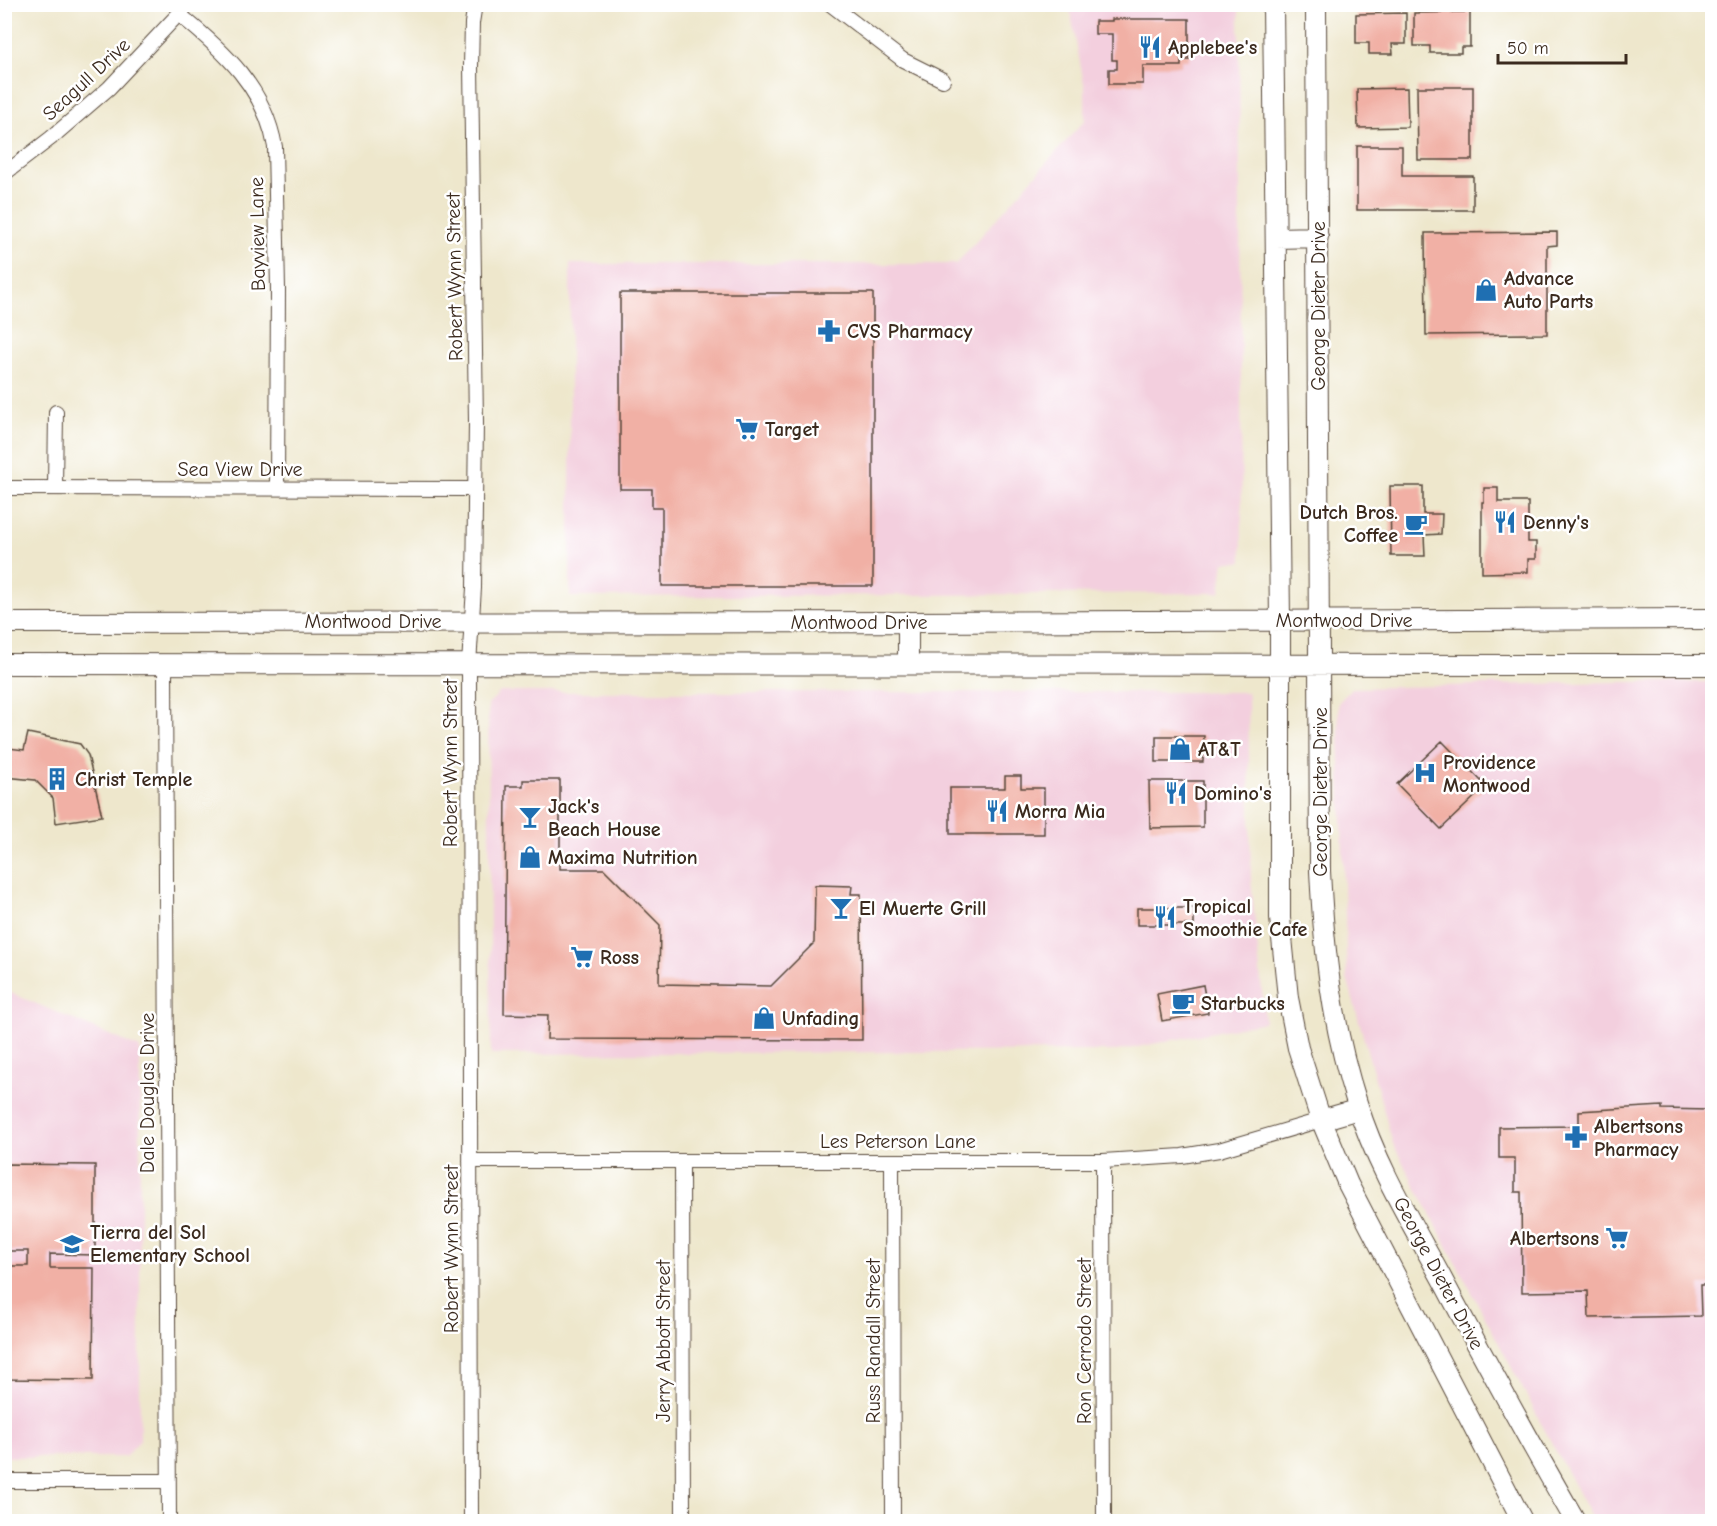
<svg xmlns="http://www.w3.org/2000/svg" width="1717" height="1526" font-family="'Comic Neue',sans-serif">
  <rect width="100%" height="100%" fill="#fff"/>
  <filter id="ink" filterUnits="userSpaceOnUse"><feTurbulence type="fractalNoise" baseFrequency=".0167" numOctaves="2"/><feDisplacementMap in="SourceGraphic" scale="12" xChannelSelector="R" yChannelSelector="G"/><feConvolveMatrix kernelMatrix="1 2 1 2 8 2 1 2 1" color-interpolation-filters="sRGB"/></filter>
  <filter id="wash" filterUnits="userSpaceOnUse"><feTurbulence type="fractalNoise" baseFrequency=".008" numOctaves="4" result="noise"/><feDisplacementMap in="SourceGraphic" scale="24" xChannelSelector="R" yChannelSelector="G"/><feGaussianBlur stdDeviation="1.35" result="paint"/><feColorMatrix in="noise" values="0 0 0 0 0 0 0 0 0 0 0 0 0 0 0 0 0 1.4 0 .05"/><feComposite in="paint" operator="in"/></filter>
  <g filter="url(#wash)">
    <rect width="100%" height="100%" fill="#eee7cc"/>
    <path fill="#f3cfde" d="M 1069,5 L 1239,5 L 1242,562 L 1224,562 L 1220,593 L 570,597 L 570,264 L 956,264 L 1085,120 L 1085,89 Z
      M 1616,682 L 1712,682 L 1712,1521 L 1593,1521 L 1393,1144 L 1347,978 L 1338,703 L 1352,688 Z
      M 500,692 L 1248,692 L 1251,879 L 1265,1022 L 1117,1051 L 491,1054 L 488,705 Z
      M 4,990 L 140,1048 L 140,1440 L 125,1457 L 5,1457 Z"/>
    <g id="blocks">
      <path fill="#f1b0a5" d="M 1470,12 L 1470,47 L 1461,47 L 1461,53 L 1430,53 L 1430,46 L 1414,46 L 1414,13 Z
        M 1406,13 L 1406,44 L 1392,44 L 1393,54 L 1369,54 L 1369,43 L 1356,43 L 1356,14 Z
        M 1112,19 L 1189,19 L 1189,60 L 1181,60 L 1181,66 L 1143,66 L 1143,84 L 1109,84 L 1109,69 L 1117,69 L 1117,60 L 1112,60 L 1112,34 L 1095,34 L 1095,21 L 1112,21 Z
        M 1417,87 L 1473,87 L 1473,160 L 1418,160 Z
        M 1407,88 L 1408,127 L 1358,128 L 1357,89 Z
        M 1357,146 L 1402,146 L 1402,176 L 1473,176 L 1473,210 L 1357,210 Z
        M 1557,232 L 1557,245 L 1547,246 L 1547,334 L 1426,335 L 1425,233 Z
        M 620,293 L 873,293 L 873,586 L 662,586 L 662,508 L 652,508 L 652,489 L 620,489 Z
        M 1390,486 L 1423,486 L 1423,514 L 1442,514 L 1441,534 L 1424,535 L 1425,556 L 1391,556 Z
        M 1484,488 L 1498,488 L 1498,502 L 1528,502 L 1528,542 L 1536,542 L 1536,559 L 1528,559 L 1528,572 L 1482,573 L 1482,502 L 1484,502 Z
        M 28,733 L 80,744 L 88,755 L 102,816 L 56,823 L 53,798 L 35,780 L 5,777 L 9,748 L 24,750 Z
        M 1156,736 L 1204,736 L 1203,762 L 1156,762 Z
        M 1442,741 L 1486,786 L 1441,829 L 1397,784 Z
        M 1005,776 L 1021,776 L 1021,788 L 1044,788 L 1044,834 L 950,834 L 950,788 L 1005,788 Z
        M 523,780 L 560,780 L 560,869 L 604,869 L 660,925 L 659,984 L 771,986 L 814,943 L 815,885 L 852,886 L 851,894 L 861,894 L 862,1040 L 547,1039 L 548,1015 L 504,1014 L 506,786 L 523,786 Z
        M 1149,781 L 1203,781 L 1203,827 L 1150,828 Z
        M 1137,908 L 1194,908 L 1194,925 L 1137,925 Z
        M 1203,985 L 1208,1013 L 1162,1021 L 1157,994 Z
        M 1662,1106 L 1662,1109 L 1709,1110 L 1709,1125 L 1712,1125 L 1712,1285 L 1700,1285 L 1701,1316 L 1589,1318 L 1588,1291 L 1522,1292 L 1521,1192 L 1515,1192 L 1515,1158 L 1499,1158 L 1499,1127 L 1579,1126 L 1579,1111 Z
        M 4,1164 L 95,1165 L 95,1255 L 50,1254 L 50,1268 L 94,1268 L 93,1380 L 4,1379 L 4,1266 L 28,1266 L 28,1251 L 4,1251 Z"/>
    </g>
  </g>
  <g filter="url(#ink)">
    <use href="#blocks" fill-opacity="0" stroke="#564638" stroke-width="1.5"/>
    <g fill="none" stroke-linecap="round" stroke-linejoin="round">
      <g stroke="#564638" stroke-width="16">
        <path id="minor" d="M 830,4 L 903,60 L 943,80
          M 180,15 C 224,51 265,88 275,147 L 278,289 L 277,488
          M 4,174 L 51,138 L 109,88 L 188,4
          M 4,488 L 475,489
          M 55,488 L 56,412
          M 165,665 L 169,1522
          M 470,1161 L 1103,1161 L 1182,1156 L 1219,1150 L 1321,1120
          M 682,1161 L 683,1522
          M 892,1161 L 893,1522
          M 1103,1161 L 1104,1522
          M 4,1481 L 168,1481
          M 471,1522 L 469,664 L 474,588 L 476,422 L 471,66 L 472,23 L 475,4"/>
      </g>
      <g stroke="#564638" stroke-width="22">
        <path id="secondary" d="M 1273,4 L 1280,621 L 1280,918 L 1288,998 L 1298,1048 L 1320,1117 L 1348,1184 L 1523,1522
          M 1316,4 L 1320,871 C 1324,951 1332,1026 1357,1103 C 1376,1165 1411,1222 1442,1279 C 1485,1360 1529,1441 1576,1522
          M 1276,238 L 1318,237
          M 908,622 L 908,663
          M 4,623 L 908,622 L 1712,619
          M 4,664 L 1712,665
          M 1321,1120 L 1359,1109"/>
      </g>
      <use href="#minor" stroke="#fff" stroke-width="14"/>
      <use href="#secondary" stroke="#fff" stroke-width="20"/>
    </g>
  </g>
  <defs>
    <g id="restaurant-bare" transform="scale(1.8)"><path d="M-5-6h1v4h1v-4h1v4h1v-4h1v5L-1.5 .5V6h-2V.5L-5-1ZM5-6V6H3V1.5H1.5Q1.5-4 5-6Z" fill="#1f6fb2" stroke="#fff" stroke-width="2.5" paint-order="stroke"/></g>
    <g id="shop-bare" transform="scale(1.8)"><path d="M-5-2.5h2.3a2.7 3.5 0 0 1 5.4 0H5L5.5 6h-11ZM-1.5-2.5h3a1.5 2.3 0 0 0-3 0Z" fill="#1f6fb2" stroke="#fff" stroke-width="2.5" paint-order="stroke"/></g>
    <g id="pharmacy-bare" transform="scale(1.8)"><path d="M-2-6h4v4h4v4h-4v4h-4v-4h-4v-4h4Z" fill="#1f6fb2" stroke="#fff" stroke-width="2.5" paint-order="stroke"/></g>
    <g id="supermarket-bare" transform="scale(1.8)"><path d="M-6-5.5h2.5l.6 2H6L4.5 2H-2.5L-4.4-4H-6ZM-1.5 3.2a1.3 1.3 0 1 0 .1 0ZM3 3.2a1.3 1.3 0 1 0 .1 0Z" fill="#1f6fb2" stroke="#fff" stroke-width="2.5" paint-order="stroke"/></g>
    <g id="cafe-bare" transform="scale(1.8)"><path d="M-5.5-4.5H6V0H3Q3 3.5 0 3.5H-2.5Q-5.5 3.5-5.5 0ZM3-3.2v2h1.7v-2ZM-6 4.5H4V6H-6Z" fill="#1f6fb2" stroke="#fff" stroke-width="2.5" paint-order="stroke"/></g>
    <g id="hospital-bare" transform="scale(1.8)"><path d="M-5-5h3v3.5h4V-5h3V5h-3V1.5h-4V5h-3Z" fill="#1f6fb2" stroke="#fff" stroke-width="2.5" paint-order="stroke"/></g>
    <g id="building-bare" transform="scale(1.8)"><path d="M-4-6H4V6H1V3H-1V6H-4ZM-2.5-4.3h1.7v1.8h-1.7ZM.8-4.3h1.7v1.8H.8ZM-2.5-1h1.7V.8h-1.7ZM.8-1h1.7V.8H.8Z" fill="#1f6fb2" stroke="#fff" stroke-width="2.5" paint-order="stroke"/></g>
    <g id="bar-bare" transform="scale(1.8)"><path d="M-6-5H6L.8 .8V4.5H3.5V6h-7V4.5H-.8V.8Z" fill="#1f6fb2" stroke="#fff" stroke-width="2.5" paint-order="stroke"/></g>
    <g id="school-bare" transform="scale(1.8)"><path d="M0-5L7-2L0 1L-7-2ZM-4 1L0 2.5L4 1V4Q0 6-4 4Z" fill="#1f6fb2" stroke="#fff" stroke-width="2.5" paint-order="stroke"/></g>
  </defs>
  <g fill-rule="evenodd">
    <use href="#restaurant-bare" x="1150" y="47"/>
    <use href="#shop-bare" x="1486" y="290"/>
    <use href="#pharmacy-bare" x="829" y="331"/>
    <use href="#supermarket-bare" x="747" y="429"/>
    <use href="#restaurant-bare" x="1505" y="522"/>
    <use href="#cafe-bare" x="1416" y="524"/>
    <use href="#shop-bare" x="1180" y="749"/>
    <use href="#hospital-bare" x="1425" y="773"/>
    <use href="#building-bare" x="57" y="779"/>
    <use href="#restaurant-bare" x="1176" y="793"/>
    <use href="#restaurant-bare" x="997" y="811"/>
    <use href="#bar-bare" x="530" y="817"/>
    <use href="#shop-bare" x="530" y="857"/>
    <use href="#bar-bare" x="841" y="908"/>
    <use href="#restaurant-bare" x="1165" y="917"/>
    <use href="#supermarket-bare" x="582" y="957"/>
    <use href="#cafe-bare" x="1183" y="1003"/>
    <use href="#shop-bare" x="764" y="1018"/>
    <use href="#pharmacy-bare" x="1576" y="1137"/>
    <use href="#supermarket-bare" x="1617" y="1238"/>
    <use href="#school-bare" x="72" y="1244"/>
  </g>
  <g text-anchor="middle" stroke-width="5" stroke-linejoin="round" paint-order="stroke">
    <g font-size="20" font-weight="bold" fill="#3b2a1e" stroke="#fff" text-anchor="start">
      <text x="1168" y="54">Applebee's</text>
      <text x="1504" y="285">Advance<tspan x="1504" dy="23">Auto Parts</tspan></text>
      <text x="847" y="338">CVS Pharmacy</text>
      <text x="765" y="436">Target</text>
      <text x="1398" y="519" text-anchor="end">Dutch Bros.<tspan x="1398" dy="23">Coffee</tspan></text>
      <text x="1523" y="529">Denny's</text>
      <text x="1198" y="756">AT&amp;T</text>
      <text x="1443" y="769">Providence<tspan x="1443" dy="23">Montwood</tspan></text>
      <text x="75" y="786">Christ Temple</text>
      <text x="1194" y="800">Domino's</text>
      <text x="548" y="813">Jack's<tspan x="548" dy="23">Beach House</tspan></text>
      <text x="1015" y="818">Morra Mia</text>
      <text x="548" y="864">Maxima Nutrition</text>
      <text x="1183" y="913">Tropical<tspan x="1183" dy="23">Smoothie Cafe</tspan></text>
      <text x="859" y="915">El Muerte Grill</text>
      <text x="600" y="964">Ross</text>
      <text x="1201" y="1010">Starbucks</text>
      <text x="782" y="1025">Unfading</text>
      <text x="1594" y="1133">Albertsons<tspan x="1594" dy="23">Pharmacy</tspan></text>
      <text x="90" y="1239">Tierra del Sol<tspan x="90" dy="23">Elementary School</tspan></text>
      <text x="1599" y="1245" text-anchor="end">Albertsons</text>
    </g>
    <g font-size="20" fill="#3b2a1e" stroke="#fff">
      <text transform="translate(86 79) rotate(-43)" y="7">Seagull Drive</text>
      <text transform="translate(257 234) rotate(-91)" y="7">Bayview Lane</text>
      <text transform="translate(454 277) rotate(-91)" y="7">Robert Wynn Street</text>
      <text transform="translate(1318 306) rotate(-90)" y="7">George Dieter Drive</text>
      <text x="240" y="476">Sea View Drive</text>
      <text x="1344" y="627">Montwood Drive</text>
      <text x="373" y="628">Montwood Drive</text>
      <text x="859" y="629">Montwood Drive</text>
      <text transform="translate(450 763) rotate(-90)" y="7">Robert Wynn Street</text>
      <text transform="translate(1320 792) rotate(-90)" y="7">George Dieter Drive</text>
      <text transform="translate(147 1093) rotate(-90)" y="7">Dale Douglas Drive</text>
      <text x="898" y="1148">Les Peterson Lane</text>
      <text transform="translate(451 1249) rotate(-90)" y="7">Robert Wynn Street</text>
      <text transform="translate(1439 1273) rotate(62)" y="7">George Dieter Drive</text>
      <text transform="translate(663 1341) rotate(-90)" y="7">Jerry Abbott Street</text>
      <text transform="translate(873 1341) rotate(-90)" y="7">Russ Randall Street</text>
      <text transform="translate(1084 1341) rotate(-90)" y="7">Ron Cerrodo Street</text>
    </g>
  </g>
  <rect width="1717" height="1526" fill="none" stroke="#fff" stroke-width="24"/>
  <path d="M1498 54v9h128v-9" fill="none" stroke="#3b2a1e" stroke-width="3"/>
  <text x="1507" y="54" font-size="18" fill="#3b2a1e" stroke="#ffffff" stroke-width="4.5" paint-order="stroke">50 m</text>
</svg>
